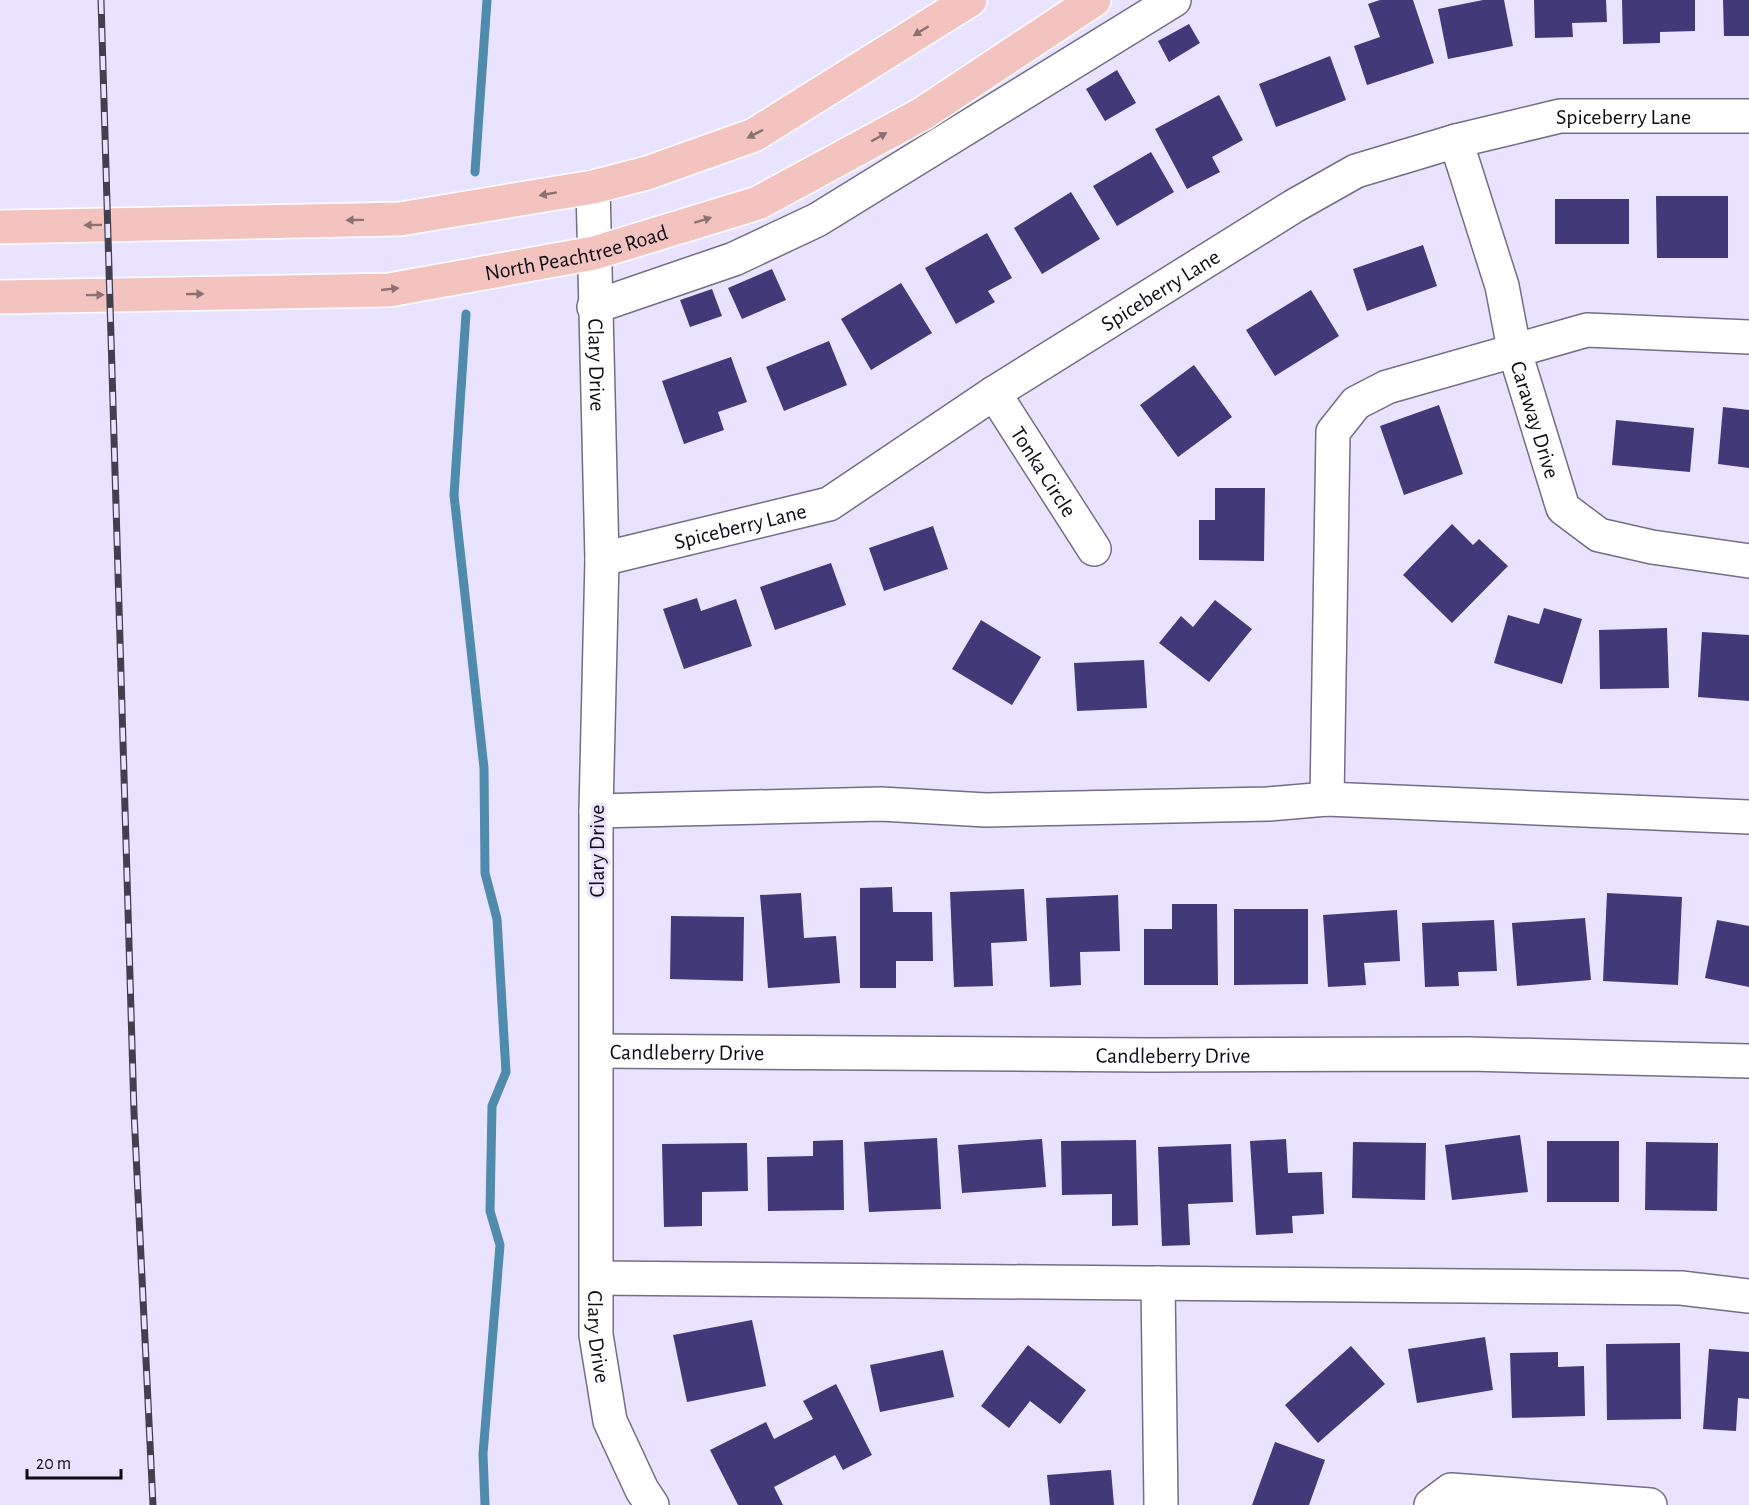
<svg xmlns="http://www.w3.org/2000/svg" width="1749" height="1505" font-family="'Alegreya Sans',sans-serif">
  <rect width="100%" height="100%" fill="#e9e3ff"/>
  <g fill="none" stroke-linecap="round" stroke-linejoin="round">
    <path stroke="#508aad" stroke-width="9" d="M 475,172 L 487,0
      M 466,314 L 454,495 L 484,768 L 485,873 L 497,919 L 506,1072 L 492,1106 L 490,1211 L 500,1245 L 483,1454 L 485,1505"/>
  </g>
  <path fill="#423978" d="M 1380,0 L 1413,0 L 1434,63 L 1367,85 L 1354,46 L 1380,37 L 1368,4 Z
    M 1483,0 L 1504,0 L 1513,46 L 1448,59 L 1438,9 Z
    M 1534,0 L 1606,0 L 1607,22 L 1572,23 L 1573,37 L 1535,38 Z
    M 1622,0 L 1695,0 L 1695,31 L 1660,32 L 1660,43 L 1623,44 Z
    M 1723,0 L 1749,0 L 1749,36 L 1724,36 Z
    M 1189,24 L 1200,43 L 1169,62 L 1158,41 Z
    M 1330,56 L 1346,100 L 1276,127 L 1259,84 Z
    M 1117,70 L 1136,103 L 1105,121 L 1086,89 Z
    M 1219,95 L 1243,140 L 1212,157 L 1220,172 L 1187,189 L 1155,129 Z
    M 1151,152 L 1174,192 L 1117,226 L 1093,186 Z
    M 1071,192 L 1100,239 L 1042,274 L 1014,228 Z
    M 1656,196 L 1728,196 L 1728,258 L 1657,258 Z
    M 1555,199 L 1629,199 L 1629,244 L 1555,244 Z
    M 987,233 L 1012,278 L 988,291 L 995,302 L 956,324 L 925,268 Z
    M 1423,245 L 1437,286 L 1367,311 L 1353,269 Z
    M 772,269 L 786,300 L 742,319 L 728,288 Z
    M 901,283 L 932,333 L 871,370 L 841,319 Z
    M 712,289 L 722,316 L 690,327 L 680,300 Z
    M 1311,290 L 1339,336 L 1275,376 L 1246,330 Z
    M 829,341 L 847,385 L 784,411 L 766,367 Z
    M 731,357 L 747,402 L 718,412 L 724,430 L 684,444 L 662,381 Z
    M 1194,365 L 1232,417 L 1178,457 L 1140,405 Z
    M 1439,405 L 1463,474 L 1404,495 L 1380,426 Z
    M 1723,407 L 1749,410 L 1749,468 L 1718,464 Z
    M 1616,420 L 1694,428 L 1690,472 L 1612,465 Z
    M 1215,488 L 1265,488 L 1264,561 L 1199,560 L 1199,520 L 1215,520 Z
    M 1452,524 L 1473,545 L 1479,539 L 1508,566 L 1452,623 L 1403,575 Z
    M 933,526 L 948,569 L 884,591 L 869,548 Z
    M 831,563 L 846,605 L 775,630 L 760,587 Z
    M 697,598 L 701,611 L 736,599 L 752,646 L 684,669 L 663,609 Z
    M 1215,600 L 1252,629 L 1209,682 L 1159,643 L 1181,616 L 1193,627 Z
    M 1544,608 L 1582,619 L 1562,684 L 1494,663 L 1508,615 L 1539,624 Z
    M 981,620 L 1041,657 L 1012,705 L 952,669 Z
    M 1667,628 L 1669,688 L 1600,689 L 1599,630 Z
    M 1702,632 L 1749,635 L 1749,701 L 1698,697 Z
    M 1144,660 L 1147,708 L 1077,711 L 1074,663 Z
    M 892,887 L 893,912 L 932,912 L 933,961 L 896,961 L 896,988 L 860,988 L 860,888 Z
    M 1024,889 L 1027,941 L 991,943 L 993,986 L 954,987 L 950,892 Z
    M 801,893 L 804,938 L 836,936 L 840,983 L 768,988 L 760,895 Z
    M 1607,893 L 1682,897 L 1678,985 L 1603,981 Z
    M 1118,895 L 1120,951 L 1080,952 L 1081,985 L 1050,987 L 1046,898 Z
    M 1172,904 L 1217,904 L 1218,985 L 1144,985 L 1144,929 L 1172,929 Z
    M 1234,909 L 1308,909 L 1308,984 L 1234,985 Z
    M 1397,910 L 1400,961 L 1364,963 L 1366,985 L 1328,987 L 1323,915 Z
    M 671,916 L 744,917 L 743,981 L 670,979 Z
    M 1585,918 L 1591,980 L 1517,986 L 1512,923 Z
    M 1494,920 L 1497,971 L 1458,972 L 1459,986 L 1425,987 L 1422,923 Z
    M 1717,920 L 1749,926 L 1749,987 L 1705,978 Z
    M 1520,1135 L 1528,1192 L 1452,1200 L 1445,1145 Z
    M 937,1138 L 941,1209 L 869,1212 L 864,1142 Z
    M 1042,1139 L 1046,1187 L 962,1193 L 958,1145 Z
    M 1286,1139 L 1288,1173 L 1322,1172 L 1324,1214 L 1292,1216 L 1293,1233 L 1256,1235 L 1250,1141 Z
    M 843,1140 L 844,1210 L 768,1211 L 767,1157 L 813,1156 L 813,1141 Z
    M 1136,1140 L 1138,1225 L 1112,1226 L 1112,1194 L 1062,1195 L 1061,1141 Z
    M 1547,1141 L 1619,1141 L 1619,1202 L 1547,1202 Z
    M 1353,1142 L 1426,1143 L 1425,1200 L 1352,1198 Z
    M 1646,1142 L 1718,1143 L 1717,1211 L 1645,1210 Z
    M 747,1143 L 748,1191 L 702,1192 L 702,1226 L 664,1227 L 662,1144 Z
    M 1231,1144 L 1233,1202 L 1188,1204 L 1190,1245 L 1162,1246 L 1158,1147 Z
    M 752,1320 L 766,1386 L 687,1402 L 673,1335 Z
    M 1485,1337 L 1493,1390 L 1417,1403 L 1408,1349 Z
    M 1680,1343 L 1681,1419 L 1607,1420 L 1606,1344 Z
    M 1028,1345 L 1086,1390 L 1060,1424 L 1030,1401 L 1009,1428 L 981,1406 Z
    M 1351,1346 L 1385,1384 L 1318,1443 L 1285,1405 Z
    M 1709,1349 L 1749,1352 L 1749,1399 L 1738,1398 L 1736,1431 L 1703,1429 Z
    M 943,1350 L 954,1397 L 880,1412 L 870,1365 Z
    M 1558,1352 L 1558,1367 L 1584,1366 L 1585,1416 L 1512,1418 L 1510,1353 Z
    M 836,1384 L 872,1455 L 843,1470 L 835,1455 L 774,1487 L 783,1505 L 738,1505 L 710,1450 L 766,1422 L 774,1439 L 813,1419 L 803,1401 Z
    M 1275,1442 L 1325,1460 L 1309,1505 L 1252,1505 Z
    M 1111,1470 L 1114,1505 L 1050,1505 L 1047,1475 Z"/>
  <g fill="none" stroke-linecap="round" stroke-linejoin="round">
    <g stroke="#736e86" stroke-width="36">
      <g id="minor">
        <path id="s1" d="M 1456,141 L 1502,286 L 1514,349 L 1563,508 L 1599,535 L 1652,547 L 1749,561"/>
        <path id="s2" d="M 593,187 L 602,559 L 596,811 L 596,1335 L 610,1421 L 642,1490 L 652,1505"/>
        <path d="M 594,307 L 734,259 L 817,220 L 1174,0"/>
        <path id="s3" d="M 994,393 L 1094,549"/>
        <path id="s4" d="M 602,559 L 829,504 L 994,393 L 1294,206 L 1356,171 L 1456,141 L 1560,116 L 1749,116"/>
        <path d="M 1327,799 L 1333,432 L 1356,403 L 1387,387 L 1587,330 L 1749,337"/>
        <path d="M 596,811 L 881,804 L 986,810 L 1268,804 L 1327,799 L 1749,817"/>
        <path id="s5" d="M 597,1051 L 1150,1055 L 1469,1054 L 1749,1061"/>
        <path d="M 597,1278 L 1681,1288 L 1749,1296"/>
        <path d="M 1158,1283 L 1161,1505"/>
        <path d="M 1431,1505 L 1451,1490 L 1650,1505"/>
      </g>
    </g>
    <g stroke="#fff" stroke-width="36">
      <g id="major">
        <path d="M 0,227 L 400,219 L 593,187 L 647,173 L 754,135 L 970,0"/>
        <path id="s6" d="M 0,297 L 389,290 L 594,253 L 758,203 L 922,114 L 1094,0"/>
      </g>
    </g>
    <use href="#minor" stroke="#fff" stroke-width="33"/>
    <use href="#major" stroke="#f3c3bf" stroke-width="33"/>
    <g stroke="#43404e" stroke-width="7">
      <path id="rail" d="M 101,0 L 134,1112 L 153,1505"/>
    </g>
    <use href="#rail" stroke="#e9e3ff" stroke-width="4.5" stroke-dasharray="14" stroke-linecap="butt"/>
  </g>
  <defs><path id="oneway-solid" d="M-6-.8H1V-3.2L6.5 0L1 3.2V.8H-6Z" transform="scale(1.5)"/></defs>
  <g fill="#8c7072">
    <use href="#oneway-solid" transform="translate(921 31) rotate(148)"/>
    <use href="#oneway-solid" transform="translate(755 134) rotate(153)"/>
    <use href="#oneway-solid" transform="translate(879 137) rotate(-29)"/>
    <use href="#oneway-solid" transform="translate(548 194) rotate(170)"/>
    <use href="#oneway-solid" transform="translate(355 220) rotate(179)"/>
    <use href="#oneway-solid" transform="translate(703 220) rotate(-17)"/>
    <use href="#oneway-solid" transform="translate(93 225) rotate(179)"/>
    <use href="#oneway-solid" transform="translate(390 289) rotate(-6)"/>
    <use href="#oneway-solid" transform="translate(195 294) rotate(-1)"/>
    <use href="#oneway-solid" transform="translate(95 295) rotate(-1)"/>
  </g>
  <g text-anchor="middle" stroke-width="6" stroke-linejoin="round" paint-order="stroke">
    <g font-size="22" fill="#0d0b14" stroke="#e9e3ff">
      <text dy="8" stroke="none"><textPath href="#s4" startOffset="1132">Spiceberry Lane</textPath></text>
      <text dy="8" stroke="none"><textPath href="#s6" startOffset="580">North Peachtree Road</textPath></text>
      <text dy="8" stroke="none"><textPath href="#s4" startOffset="628">Spiceberry Lane</textPath></text>
      <text dy="8" stroke="none"><textPath href="#s2" startOffset="178">Clary Drive</textPath></text>
      <text dy="8" stroke="none"><textPath href="#s1" startOffset="290">Caraway Drive</textPath></text>
      <text dy="8" stroke="none"><textPath href="#s3" startOffset="93">Tonka Circle</textPath></text>
      <text dy="8" stroke="none"><textPath href="#s4" startOffset="142">Spiceberry Lane</textPath></text>
      <text transform="translate(596 851) rotate(-90)" y="8">Clary Drive</text>
      <text dy="8" stroke="none"><textPath href="#s5" startOffset="90">Candleberry Drive</textPath></text>
      <text dy="8" stroke="none"><textPath href="#s5" startOffset="576">Candleberry Drive</textPath></text>
      <text dy="8" stroke="none"><textPath href="#s2" startOffset="1150">Clary Drive</textPath></text>
    </g>
  </g>
  <path d="M27 1469v9h94v-9" fill="none" stroke="#0d0b14" stroke-width="3"/>
  <text x="36" y="1469" font-size="18" fill="#0d0b14" stroke="#e9e3ff" stroke-width="4.5" paint-order="stroke">20 m</text>
</svg>
